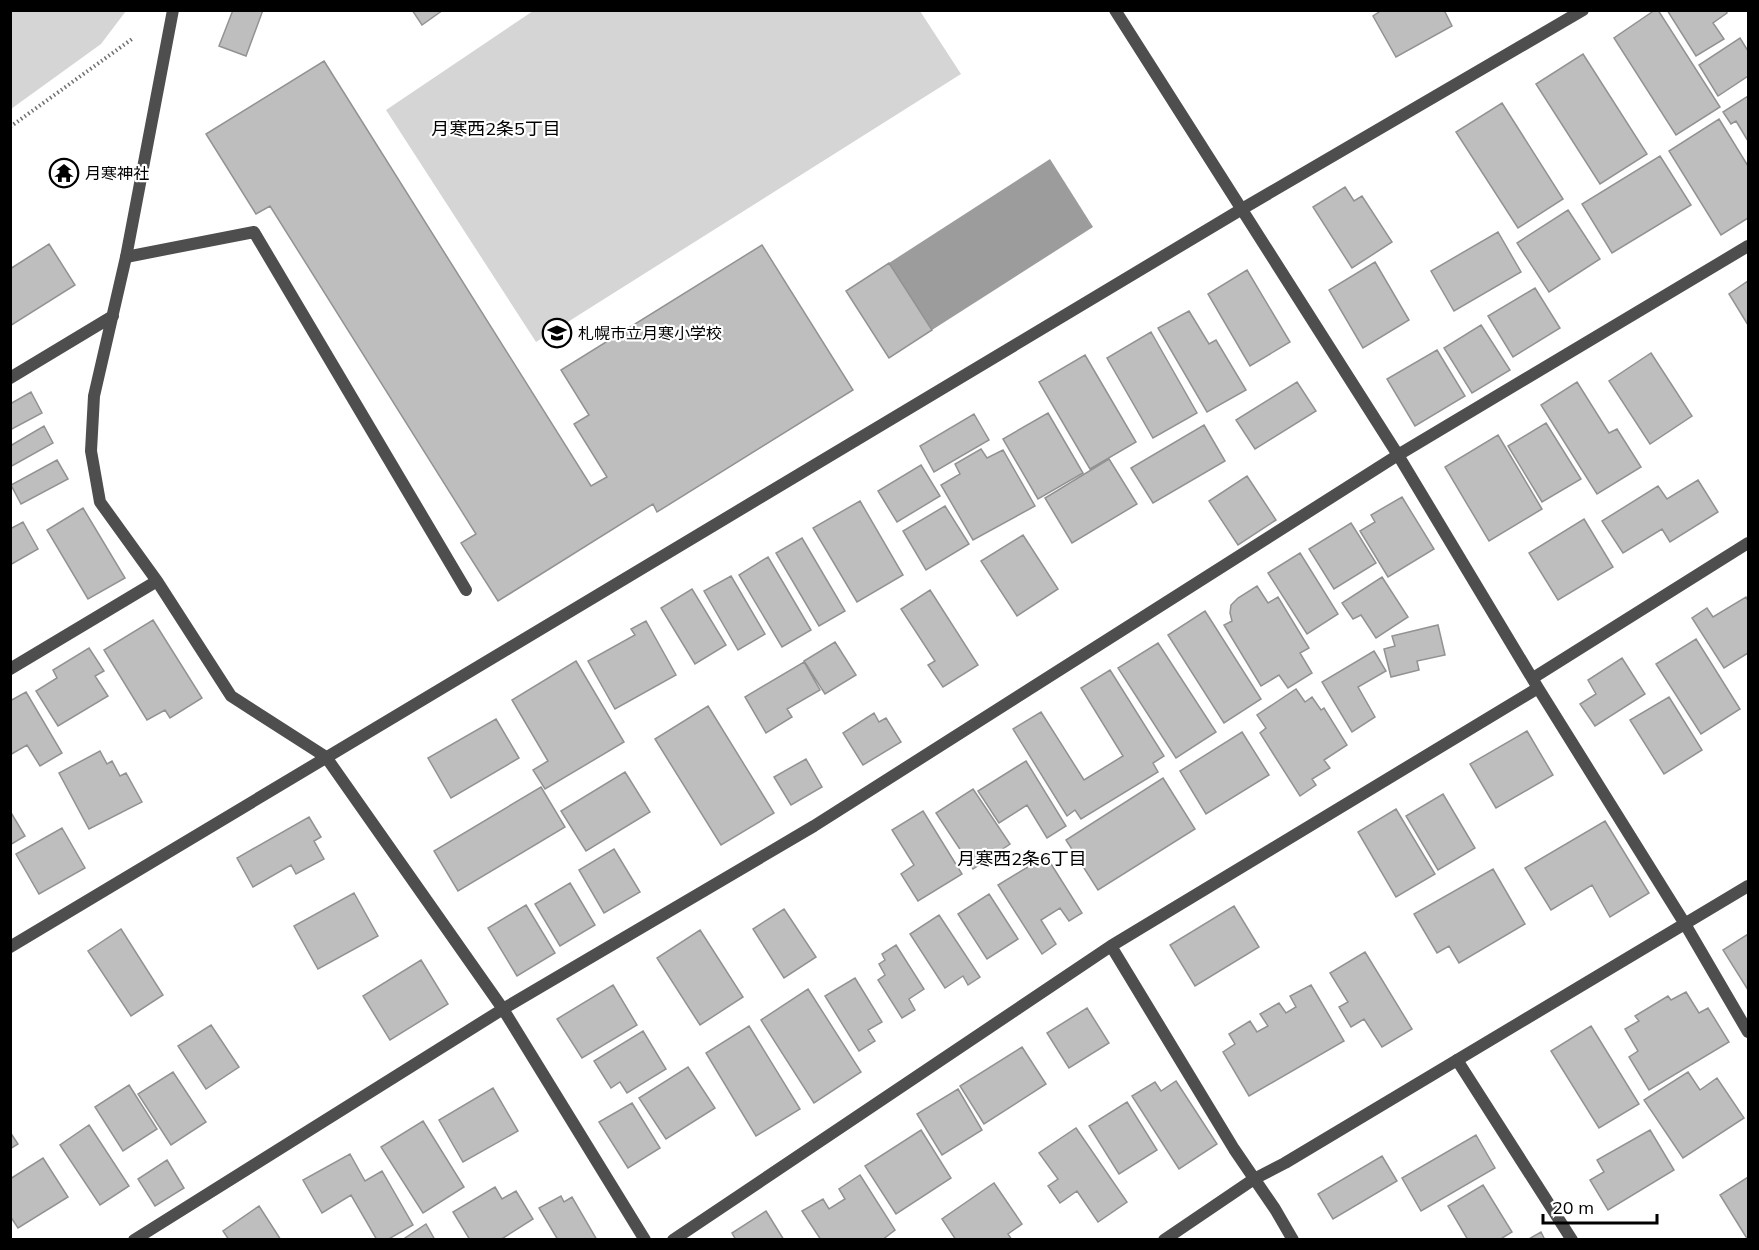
<svg xmlns="http://www.w3.org/2000/svg" width="1759" height="1250" font-family="Mulish,'Noto Sans JP',sans-serif">
  <rect width="100%" height="100%" fill="#fff"/>
  <path fill="#d5d5d5" d="M 11,10 L 126,10 L 126,11 L 101,44 L 11,109 Z
    M 533,11 L 920,11 L 961,74 L 536,342 L 386,110 Z"/>
  <path fill="#9c9c9c" d="M 1050,159 L 1093,227 L 932,330 L 889,263 Z"/>
  <path fill="#bebebe" stroke="#929292" stroke-width="1.5" d="M 233,10 L 263,10 L 246,56 L 219,46 Z
    M 412,10 L 443,10 L 422,25 Z
    M 1382,10 L 1444,10 L 1452,26 L 1396,57 L 1373,16 Z
    M 1655,10 L 1658,10 L 1720,107 L 1676,135 L 1614,38 Z
    M 1667,10 L 1726,10 L 1727,13 L 1713,23 L 1724,39 L 1696,56 Z
    M 1740,38 L 1748,51 L 1748,76 L 1718,96 L 1699,65 Z
    M 1583,54 L 1647,154 L 1600,184 L 1536,84 Z
    M 324,61 L 591,486 L 607,477 L 574,424 L 589,415 L 561,370 L 762,245 L 853,390 L 657,512 L 653,504 L 498,601 L 461,543 L 476,534 L 270,206 L 256,214 L 206,134 Z
    M 1748,96 L 1748,141 L 1736,121 L 1731,124 L 1723,112 Z
    M 1502,103 L 1563,199 L 1518,228 L 1456,132 Z
    M 1719,119 L 1748,166 L 1748,218 L 1721,235 L 1669,151 Z
    M 1660,156 L 1691,205 L 1612,253 L 1582,204 Z
    M 1345,187 L 1354,201 L 1362,196 L 1392,242 L 1352,268 L 1313,207 Z
    M 1568,210 L 1600,259 L 1549,292 L 1517,243 Z
    M 1498,232 L 1521,272 L 1454,311 L 1431,271 Z
    M 49,244 L 75,285 L 10,326 L 10,269 Z
    M 1375,262 L 1409,320 L 1363,348 L 1329,290 Z
    M 889,263 L 932,330 L 889,358 L 846,291 Z
    M 1247,270 L 1290,342 L 1250,366 L 1208,294 Z
    M 1748,281 L 1748,325 L 1729,294 Z
    M 1535,288 L 1560,328 L 1513,357 L 1488,316 Z
    M 1189,311 L 1209,344 L 1216,340 L 1246,390 L 1207,412 L 1158,328 Z
    M 1481,325 L 1510,370 L 1472,393 L 1444,348 Z
    M 1151,332 L 1197,413 L 1153,438 L 1107,358 Z
    M 1437,350 L 1465,396 L 1415,426 L 1387,379 Z
    M 1651,353 L 1692,416 L 1650,444 L 1609,381 Z
    M 1085,355 L 1136,442 L 1090,469 L 1039,382 Z
    M 1297,382 L 1316,411 L 1255,449 L 1236,420 Z
    M 1577,382 L 1609,433 L 1617,429 L 1641,467 L 1597,494 L 1541,405 Z
    M 31,392 L 42,413 L 10,430 L 10,404 Z
    M 1048,413 L 1083,473 L 1038,499 L 1003,439 Z
    M 974,414 L 989,440 L 934,472 L 920,446 Z
    M 1546,423 L 1581,479 L 1542,502 L 1508,446 Z
    M 1204,425 L 1225,461 L 1153,503 L 1131,468 Z
    M 44,426 L 53,443 L 10,467 L 10,446 Z
    M 1498,435 L 1542,509 L 1489,541 L 1445,467 Z
    M 981,449 L 987,458 L 1003,450 L 1035,506 L 973,540 L 941,485 L 960,474 L 955,464 Z
    M 1109,459 L 1137,504 L 1072,543 L 1045,498 Z
    M 57,460 L 68,479 L 21,504 L 11,485 Z
    M 921,465 L 940,496 L 897,522 L 878,491 Z
    M 1247,476 L 1276,520 L 1238,545 L 1209,501 Z
    M 1698,480 L 1718,512 L 1670,542 L 1662,529 L 1623,553 L 1602,521 L 1658,486 L 1667,499 Z
    M 1402,497 L 1434,549 L 1388,577 L 1360,531 L 1375,522 L 1371,515 Z
    M 860,501 L 903,575 L 857,602 L 813,528 Z
    M 945,506 L 969,544 L 926,570 L 903,531 Z
    M 83,508 L 125,578 L 88,599 L 47,530 Z
    M 1584,519 L 1613,567 L 1558,600 L 1529,553 Z
    M 23,522 L 38,549 L 10,565 L 10,529 Z
    M 1351,523 L 1376,563 L 1334,589 L 1309,549 Z
    M 1023,535 L 1058,589 L 1017,616 L 981,561 Z
    M 802,538 L 845,611 L 819,626 L 776,553 Z
    M 1300,553 L 1338,614 L 1307,634 L 1268,573 Z
    M 768,557 L 811,630 L 782,647 L 739,575 Z
    M 731,576 L 765,634 L 738,650 L 704,591 Z
    M 1382,577 L 1408,617 L 1376,638 L 1361,615 L 1353,619 L 1342,603 Z
    M 1257,586 L 1268,603 L 1278,597 L 1309,648 L 1300,653 L 1312,673 L 1288,688 L 1279,675 L 1261,686 L 1224,625 L 1232,621 L 1230,613 L 1231,605 L 1238,598 Z
    M 692,589 L 726,645 L 695,664 L 661,608 Z
    M 930,590 L 978,665 L 943,687 L 928,665 L 935,661 L 901,609 Z
    M 1746,597 L 1748,601 L 1748,653 L 1724,668 L 1692,618 L 1707,608 L 1713,617 Z
    M 1205,611 L 1261,699 L 1224,723 L 1168,635 Z
    M 153,620 L 202,698 L 170,718 L 165,710 L 147,720 L 104,650 Z
    M 646,621 L 676,675 L 615,709 L 588,661 L 635,635 L 631,629 Z
    M 1438,625 L 1445,655 L 1417,661 L 1419,670 L 1391,677 L 1384,649 L 1395,646 L 1392,636 Z
    M 1696,639 L 1740,709 L 1701,734 L 1656,664 Z
    M 835,642 L 856,675 L 825,694 L 804,661 Z
    M 1158,643 L 1216,732 L 1176,758 L 1118,668 Z
    M 89,648 L 104,671 L 95,676 L 108,696 L 58,726 L 36,691 L 57,678 L 53,670 Z
    M 1374,651 L 1386,671 L 1358,687 L 1375,717 L 1352,732 L 1322,682 Z
    M 1622,658 L 1645,694 L 1595,726 L 1580,704 L 1596,694 L 1588,680 Z
    M 576,661 L 624,742 L 545,789 L 533,770 L 548,761 L 512,700 Z
    M 804,662 L 820,690 L 787,709 L 792,717 L 766,733 L 745,697 Z
    M 1110,670 L 1164,756 L 1153,763 L 1158,772 L 1081,819 L 1075,810 L 1067,816 L 1013,729 L 1041,712 L 1084,780 L 1123,756 L 1081,688 Z
    M 1296,689 L 1305,702 L 1312,697 L 1321,710 L 1324,708 L 1347,745 L 1324,760 L 1330,768 L 1312,779 L 1316,785 L 1300,796 L 1260,733 L 1266,728 L 1257,715 Z
    M 26,692 L 62,753 L 40,766 L 27,745 L 10,755 L 10,701 Z
    M 1669,697 L 1702,750 L 1664,774 L 1630,720 Z
    M 708,706 L 774,813 L 721,845 L 655,739 Z
    M 874,713 L 879,722 L 886,718 L 901,742 L 863,765 L 843,733 Z
    M 496,719 L 519,758 L 451,798 L 428,758 Z
    M 1527,731 L 1553,775 L 1496,808 L 1470,764 Z
    M 1242,732 L 1269,775 L 1206,814 L 1180,771 Z
    M 100,751 L 107,764 L 112,761 L 120,776 L 126,773 L 142,802 L 89,829 L 59,773 Z
    M 806,759 L 822,787 L 791,805 L 774,777 Z
    M 1026,761 L 1066,826 L 1047,838 L 1027,805 L 999,823 L 978,791 Z
    M 625,772 L 650,812 L 586,851 L 561,811 Z
    M 1163,778 L 1195,829 L 1098,890 L 1066,840 Z
    M 541,787 L 565,827 L 458,891 L 434,851 Z
    M 973,789 L 1010,844 L 973,869 L 936,813 Z
    M 1443,794 L 1475,848 L 1438,870 L 1406,816 Z
    M 1396,809 L 1435,874 L 1396,897 L 1358,832 Z
    M 10,811 L 25,836 L 10,845 Z
    M 923,811 L 962,874 L 918,901 L 901,874 L 914,865 L 892,830 Z
    M 309,817 L 321,837 L 314,841 L 324,859 L 296,874 L 291,865 L 253,887 L 237,858 Z
    M 1605,821 L 1649,893 L 1610,917 L 1592,885 L 1551,910 L 1525,868 Z
    M 62,828 L 85,868 L 39,894 L 16,854 Z
    M 614,849 L 640,892 L 604,913 L 579,870 Z
    M 1046,856 L 1082,913 L 1069,921 L 1060,908 L 1041,920 L 1056,944 L 1042,954 L 998,885 Z
    M 1493,869 L 1525,924 L 1459,963 L 1449,946 L 1437,953 L 1414,914 Z
    M 570,883 L 595,925 L 560,946 L 535,904 Z
    M 354,893 L 378,936 L 318,969 L 294,926 Z
    M 989,894 L 1018,939 L 987,959 L 958,914 Z
    M 526,905 L 555,953 L 517,976 L 488,928 Z
    M 1234,906 L 1259,947 L 1195,986 L 1170,945 Z
    M 784,909 L 816,957 L 784,978 L 753,929 Z
    M 939,915 L 980,977 L 968,985 L 963,976 L 945,988 L 910,934 Z
    M 121,929 L 163,995 L 131,1016 L 88,951 Z
    M 700,930 L 743,997 L 700,1025 L 657,958 Z
    M 1748,934 L 1748,990 L 1723,950 Z
    M 896,945 L 924,989 L 909,999 L 915,1010 L 902,1018 L 878,980 L 885,975 L 879,964 L 885,960 L 882,954 Z
    M 1365,952 L 1412,1029 L 1382,1047 L 1364,1019 L 1351,1027 L 1339,1007 L 1348,1002 L 1330,973 Z
    M 421,960 L 448,1004 L 390,1040 L 363,996 Z
    M 855,978 L 882,1022 L 868,1030 L 875,1041 L 859,1051 L 825,996 Z
    M 613,985 L 637,1025 L 582,1058 L 557,1019 Z
    M 1311,985 L 1344,1041 L 1249,1096 L 1223,1052 L 1235,1044 L 1229,1034 L 1250,1021 L 1257,1032 L 1268,1026 L 1260,1014 L 1279,1003 L 1286,1013 L 1296,1007 L 1290,996 Z
    M 808,989 L 861,1072 L 814,1103 L 761,1020 Z
    M 1686,992 L 1699,1013 L 1708,1008 L 1729,1042 L 1649,1090 L 1629,1057 L 1638,1051 L 1625,1029 L 1639,1021 L 1635,1016 L 1668,996 L 1671,1000 Z
    M 1087,1008 L 1109,1043 L 1069,1068 L 1047,1033 Z
    M 211,1025 L 239,1067 L 206,1089 L 178,1046 Z
    M 749,1026 L 800,1109 L 756,1136 L 706,1053 Z
    M 1591,1026 L 1639,1104 L 1599,1128 L 1551,1051 Z
    M 643,1031 L 666,1069 L 627,1093 L 620,1082 L 611,1088 L 594,1061 Z
    M 1022,1047 L 1046,1084 L 984,1124 L 960,1086 Z
    M 688,1067 L 715,1108 L 666,1139 L 639,1098 Z
    M 173,1072 L 206,1122 L 171,1145 L 138,1094 Z
    M 1688,1072 L 1700,1090 L 1717,1078 L 1744,1118 L 1683,1158 L 1644,1100 Z
    M 1176,1081 L 1217,1144 L 1179,1169 L 1132,1096 L 1155,1082 L 1161,1091 Z
    M 129,1085 L 157,1129 L 123,1151 L 95,1107 Z
    M 493,1088 L 518,1131 L 463,1162 L 439,1120 Z
    M 958,1089 L 982,1130 L 942,1155 L 917,1114 Z
    M 1127,1102 L 1157,1150 L 1119,1174 L 1089,1126 Z
    M 632,1103 L 660,1148 L 628,1168 L 599,1122 Z
    M 423,1121 L 464,1187 L 423,1213 L 381,1147 Z
    M 89,1125 L 129,1186 L 100,1205 L 60,1145 Z
    M 1076,1128 L 1127,1202 L 1098,1222 L 1077,1191 L 1060,1203 L 1048,1186 L 1058,1179 L 1039,1153 Z
    M 921,1130 L 951,1178 L 896,1214 L 865,1166 Z
    M 1650,1130 L 1674,1170 L 1608,1210 L 1590,1180 L 1604,1172 L 1597,1160 Z
    M 10,1132 L 18,1144 L 10,1149 Z
    M 1476,1135 L 1495,1168 L 1421,1211 L 1402,1178 Z
    M 350,1154 L 365,1181 L 382,1171 L 413,1225 L 387,1240 L 377,1240 L 351,1195 L 322,1213 L 303,1180 Z
    M 1382,1156 L 1397,1181 L 1333,1219 L 1318,1194 Z
    M 43,1158 L 68,1197 L 18,1228 L 10,1216 L 10,1179 Z
    M 167,1160 L 184,1188 L 155,1206 L 138,1179 Z
    M 860,1175 L 895,1230 L 882,1240 L 821,1240 L 802,1211 L 823,1199 L 829,1209 L 845,1199 L 839,1189 Z
    M 1748,1177 L 1748,1240 L 1720,1195 Z
    M 994,1183 L 1022,1224 L 1008,1234 L 1012,1240 L 956,1240 L 942,1219 Z
    M 1483,1185 L 1512,1232 L 1499,1240 L 1468,1240 L 1448,1206 Z
    M 495,1187 L 502,1199 L 516,1191 L 533,1219 L 500,1240 L 470,1240 L 453,1212 Z
    M 561,1196 L 564,1202 L 572,1197 L 597,1240 L 558,1240 L 539,1208 Z
    M 259,1206 L 281,1240 L 229,1240 L 223,1231 Z
    M 766,1211 L 784,1240 L 736,1240 L 732,1233 Z
    M 426,1224 L 435,1240 L 402,1240 Z
    M 1541,1232 L 1545,1240 L 1527,1240 Z"/>
  <g fill="none" stroke-linecap="round" stroke-linejoin="round">
    <path stroke="#707070" stroke-width="4" stroke-dasharray="1.5 3" stroke-linecap="butt" d="M 10,127 L 132,39"/>
    <path stroke="#4e4e4e" stroke-width="12" d="M 126,257 L 254,232 L 466,590
      M 1457,1060 L 1572,1240"/>
    <path stroke="#4e4e4e" stroke-width="12" d="M 173,10 L 126,257 L 94,396 L 91,451 L 100,502 L 157,581 L 231,696 L 326,757 L 503,1009 L 645,1240
      M 1115,10 L 1398,455 L 1538,688 L 1685,924 L 1748,1032
      M 10,378 L 113,316
      M 10,669 L 157,581
      M 1533,678 L 1748,543
      M 1111,946 L 1234,1149 L 1275,1209 L 1293,1240
      M 10,947 L 1242,209 L 1583,10
      M 134,1240 L 503,1009 L 814,826 L 1398,455 L 1748,246
      M 673,1240 L 1111,946 L 1538,688
      M 1164,1240 L 1254,1179 L 1285,1163 L 1748,886"/>
  </g>
  <defs>
    <g id="temple-ring" transform="scale(1.5)"><circle r="9.5" fill="#fff" stroke="#000" stroke-width="1.5"/><path d="M0-6L5-2H3V0L6.5 2.5H4V6H1.5V3h-3V6H-4V2.5H-6.5L-3 0V-2H-5Z" fill="#000"/></g>
    <g id="school-ring" transform="scale(1.5)"><circle r="9.5" fill="#fff" stroke="#000" stroke-width="1.5"/><path d="M0-5L7-2L0 1L-7-2ZM-4 1L0 2.5L4 1V4Q0 6-4 4Z" fill="#000"/></g>
  </defs>
  <g fill-rule="evenodd">
    <use href="#temple-ring" x="64" y="173"/>
    <use href="#school-ring" x="557" y="333"/>
  </g>
  <g text-anchor="middle" stroke-width="4.5" stroke-linejoin="round" paint-order="stroke">
    <g font-size="16" fill="#000" stroke="#fff" text-anchor="start">
      <text x="85" y="179">月寒神社</text>
      <text x="578" y="339">札幌市立月寒小学校</text>
    </g>
    <g font-size="18" fill="#000" stroke="#fff">
      <text x="496" y="135">月寒西2条5丁目</text>
      <text x="1022" y="865">月寒西2条6丁目</text>
    </g>
  </g>
  <rect width="1759" height="1250" fill="none" stroke="#000000" stroke-width="24"/>
  <path d="M1543 1214v9h114v-9" fill="none" stroke="#000000" stroke-width="3"/>
  <text x="1552" y="1214" font-size="18" fill="#000000" stroke="#ffffff" stroke-width="4.5" paint-order="stroke">20 m</text>
</svg>
